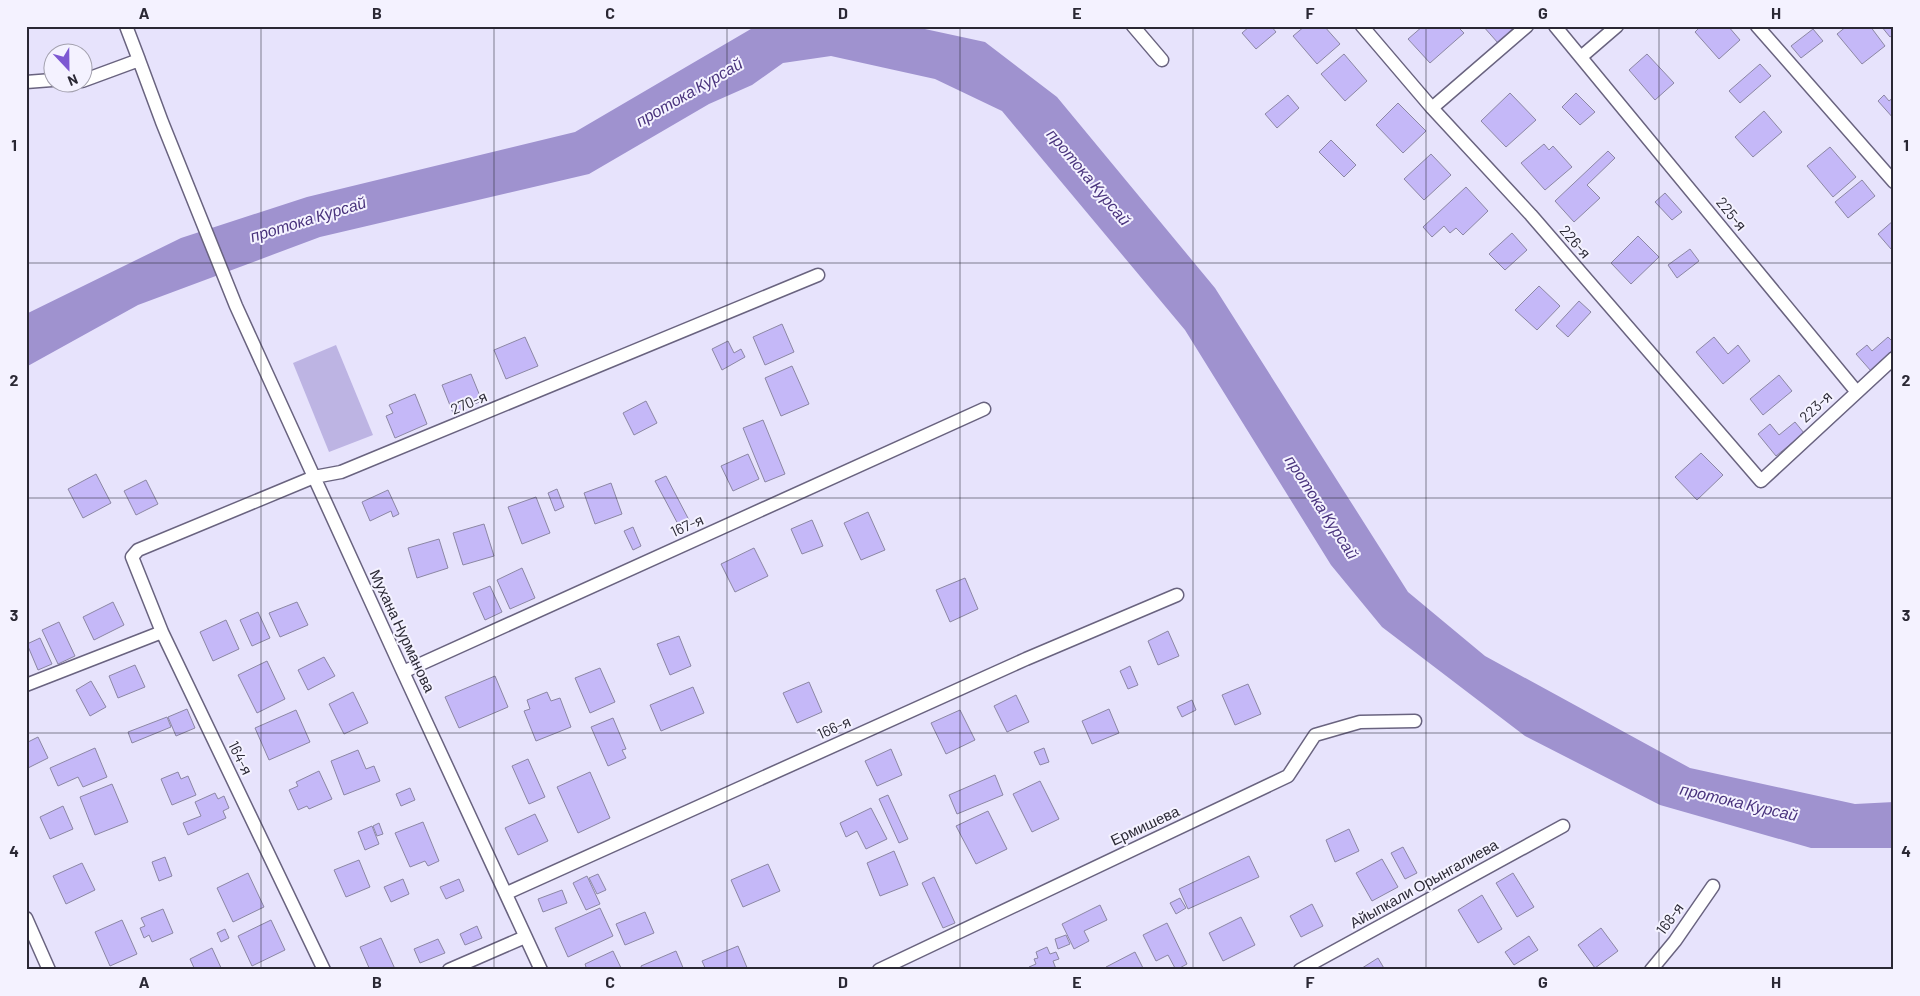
<svg xmlns="http://www.w3.org/2000/svg" width="1920" height="996" font-family="Barlow,sans-serif">
  <rect width="100%" height="100%" fill="#e7e3fc"/>
  <path fill="#bdb4e3" d="M 336,345 L 373,435 L 329,452 L 293,363 Z"/>
  <path fill="#9f92cf" d="M 756,26 L 911,26 L 985,42 L 1057,97 L 1215,288 L 1408,592 L 1485,656 L 1690,768 L 1855,804 L 1894,802 L 1894,848 L 1811,848 L 1660,805 L 1525,736 L 1382,627 L 1331,565 L 1185,330 L 1002,111 L 935,79 L 831,56 L 783,63 L 752,85 L 709,104 L 589,174 L 320,237 L 138,305 L 26,367 L 26,314 L 181,238 L 307,197 L 575,132 Z"/>
  <path fill="#c5b8f8" stroke="#8c87a4" d="M 1250,26 L 1271,26 L 1276,32 L 1256,49 L 1242,33 Z
    M 1305,26 L 1324,26 L 1340,44 L 1317,64 L 1293,36 Z
    M 1423,26 L 1457,26 L 1464,33 L 1430,63 L 1408,39 Z
    M 1483,26 L 1516,26 L 1498,43 Z
    M 1701,26 L 1728,26 L 1740,40 L 1719,59 L 1695,32 Z
    M 1847,26 L 1870,26 L 1885,46 L 1862,64 L 1837,34 Z
    M 1881,26 L 1894,26 L 1894,34 L 1890,37 Z
    M 1813,29 L 1823,41 L 1801,58 L 1791,46 Z
    M 1344,54 L 1367,81 L 1345,101 L 1321,74 Z
    M 1647,54 L 1674,83 L 1655,100 L 1629,70 Z
    M 1760,64 L 1771,76 L 1740,103 L 1729,91 Z
    M 1510,93 L 1536,120 L 1506,147 L 1481,121 Z
    M 1576,93 L 1595,112 L 1580,125 L 1562,107 Z
    M 1288,95 L 1299,108 L 1277,128 L 1265,114 Z
    M 1884,95 L 1889,101 L 1894,97 L 1894,119 L 1878,101 Z
    M 1398,103 L 1426,131 L 1403,153 L 1376,125 Z
    M 1764,111 L 1782,132 L 1753,157 L 1735,137 Z
    M 1331,140 L 1356,165 L 1344,177 L 1319,152 Z
    M 1544,144 L 1549,150 L 1553,146 L 1572,167 L 1545,190 L 1521,163 Z
    M 1830,147 L 1856,177 L 1833,197 L 1807,166 Z
    M 1608,151 L 1615,158 L 1587,185 L 1600,198 L 1574,222 L 1555,201 Z
    M 1431,154 L 1451,175 L 1424,200 L 1404,179 Z
    M 1862,180 L 1875,196 L 1848,218 L 1835,202 Z
    M 1466,187 L 1488,211 L 1463,235 L 1456,228 L 1450,233 L 1444,226 L 1432,237 L 1423,227 Z
    M 1665,193 L 1682,212 L 1672,220 L 1655,202 Z
    M 1894,220 L 1894,246 L 1891,249 L 1878,234 Z
    M 1512,233 L 1527,250 L 1505,270 L 1489,254 Z
    M 1638,236 L 1659,257 L 1631,284 L 1611,263 Z
    M 1690,249 L 1699,261 L 1677,278 L 1668,265 Z
    M 1539,286 L 1560,306 L 1537,330 L 1515,310 Z
    M 1579,301 L 1591,312 L 1568,337 L 1556,326 Z
    M 782,324 L 794,352 L 765,365 L 753,337 Z
    M 525,337 L 538,366 L 506,379 L 494,350 Z
    M 1714,337 L 1728,354 L 1738,345 L 1750,361 L 1723,384 L 1696,352 Z
    M 1888,337 L 1894,343 L 1894,351 L 1871,371 L 1856,354 L 1867,345 L 1872,351 Z
    M 728,341 L 734,353 L 741,349 L 745,357 L 722,370 L 712,349 Z
    M 792,366 L 809,404 L 781,416 L 765,378 Z
    M 471,374 L 482,401 L 453,413 L 442,385 Z
    M 1779,375 L 1792,391 L 1763,415 L 1750,399 Z
    M 415,394 L 427,424 L 395,438 L 386,416 L 393,413 L 389,405 Z
    M 646,401 L 657,423 L 634,435 L 623,413 Z
    M 763,420 L 785,474 L 765,482 L 743,428 Z
    M 1795,422 L 1804,433 L 1776,456 L 1758,434 L 1770,424 L 1779,435 Z
    M 1701,453 L 1723,475 L 1697,500 L 1675,477 Z
    M 748,454 L 759,479 L 733,491 L 721,466 Z
    M 96,474 L 111,503 L 83,518 L 68,489 Z
    M 666,476 L 689,520 L 679,526 L 655,481 Z
    M 146,480 L 158,504 L 136,515 L 124,491 Z
    M 611,483 L 622,514 L 595,524 L 584,493 Z
    M 557,489 L 564,507 L 555,511 L 548,493 Z
    M 388,490 L 399,514 L 393,517 L 391,511 L 370,521 L 362,502 Z
    M 536,497 L 550,533 L 522,544 L 508,507 Z
    M 868,512 L 885,550 L 861,560 L 844,523 Z
    M 812,520 L 823,546 L 802,554 L 791,529 Z
    M 484,524 L 494,556 L 463,565 L 453,533 Z
    M 633,527 L 641,546 L 633,550 L 624,531 Z
    M 439,539 L 448,568 L 417,578 L 408,548 Z
    M 754,548 L 768,576 L 735,592 L 721,564 Z
    M 522,568 L 535,598 L 510,609 L 497,580 Z
    M 965,578 L 978,609 L 950,622 L 936,590 Z
    M 490,586 L 502,612 L 485,620 L 473,593 Z
    M 113,602 L 124,625 L 94,640 L 83,617 Z
    M 297,602 L 308,625 L 280,637 L 269,613 Z
    M 258,612 L 270,638 L 252,646 L 240,620 Z
    M 226,620 L 239,649 L 213,661 L 200,632 Z
    M 59,622 L 75,656 L 58,664 L 42,630 Z
    M 1168,631 L 1179,656 L 1158,665 L 1148,641 Z
    M 679,636 L 691,666 L 670,675 L 657,644 Z
    M 40,638 L 52,664 L 38,670 L 27,644 Z
    M 324,657 L 335,676 L 308,690 L 298,670 Z
    M 267,661 L 285,699 L 257,713 L 238,675 Z
    M 135,665 L 145,687 L 118,698 L 109,676 Z
    M 1130,666 L 1138,685 L 1128,689 L 1120,671 Z
    M 600,668 L 615,702 L 590,713 L 575,678 Z
    M 495,676 L 508,707 L 459,728 L 445,697 Z
    M 91,681 L 106,707 L 90,716 L 76,690 Z
    M 809,682 L 822,712 L 797,723 L 783,693 Z
    M 1248,684 L 1261,714 L 1235,725 L 1222,695 Z
    M 693,687 L 704,713 L 661,731 L 650,705 Z
    M 353,692 L 368,723 L 344,734 L 329,704 Z
    M 547,692 L 551,701 L 560,698 L 571,727 L 536,741 L 524,711 L 530,709 L 527,700 Z
    M 1016,695 L 1029,722 L 1007,732 L 994,706 Z
    M 1192,700 L 1196,710 L 1182,717 L 1177,707 Z
    M 187,709 L 195,728 L 176,736 L 168,717 Z
    M 1109,709 L 1119,733 L 1092,744 L 1082,721 Z
    M 296,710 L 310,742 L 269,760 L 255,728 Z
    M 960,710 L 975,740 L 946,754 L 931,723 Z
    M 167,717 L 171,727 L 132,743 L 128,732 Z
    M 613,718 L 626,749 L 622,750 L 626,758 L 608,766 L 591,727 Z
    M 38,737 L 48,758 L 26,769 L 26,743 Z
    M 95,748 L 107,777 L 83,787 L 78,777 L 58,786 L 50,768 Z
    M 1044,748 L 1049,762 L 1040,765 L 1034,752 Z
    M 891,749 L 902,775 L 877,786 L 865,761 Z
    M 358,750 L 366,769 L 374,766 L 380,781 L 344,795 L 331,761 Z
    M 528,759 L 545,797 L 529,804 L 512,766 Z
    M 319,771 L 332,799 L 309,809 L 307,806 L 298,810 L 289,790 L 298,786 L 296,782 Z
    M 178,772 L 181,779 L 188,776 L 196,795 L 172,805 L 161,779 Z
    M 590,772 L 610,818 L 578,833 L 557,787 Z
    M 995,775 L 1003,795 L 957,814 L 949,795 Z
    M 1040,781 L 1059,819 L 1032,832 L 1013,794 Z
    M 112,784 L 128,822 L 95,835 L 80,797 Z
    M 410,788 L 415,800 L 401,806 L 396,794 Z
    M 215,793 L 218,799 L 224,796 L 229,808 L 223,811 L 226,818 L 188,835 L 183,823 L 201,816 L 195,802 Z
    M 888,795 L 908,839 L 899,843 L 879,799 Z
    M 63,806 L 73,829 L 50,839 L 40,817 Z
    M 871,808 L 887,839 L 866,849 L 857,831 L 846,837 L 840,823 Z
    M 988,811 L 1007,849 L 976,864 L 956,826 Z
    M 535,814 L 548,841 L 518,855 L 505,828 Z
    M 423,822 L 439,861 L 428,866 L 425,861 L 410,867 L 395,833 Z
    M 379,823 L 383,834 L 377,836 L 373,826 Z
    M 372,826 L 379,844 L 365,850 L 358,832 Z
    M 1349,829 L 1359,851 L 1335,862 L 1326,840 Z
    M 1403,847 L 1417,873 L 1405,879 L 1391,853 Z
    M 894,851 L 908,885 L 880,896 L 867,863 Z
    M 1249,856 L 1259,877 L 1188,909 L 1179,889 Z
    M 165,857 L 172,876 L 159,881 L 152,862 Z
    M 1382,859 L 1398,887 L 1372,901 L 1356,873 Z
    M 359,860 L 370,887 L 346,897 L 334,870 Z
    M 82,863 L 95,890 L 66,904 L 53,876 Z
    M 768,864 L 780,891 L 743,907 L 731,880 Z
    M 248,873 L 264,907 L 233,922 L 217,888 Z
    M 1513,873 L 1534,907 L 1517,917 L 1496,883 Z
    M 598,874 L 606,890 L 597,894 L 589,878 Z
    M 587,876 L 600,904 L 586,910 L 573,883 Z
    M 934,877 L 955,923 L 943,928 L 922,883 Z
    M 403,879 L 409,894 L 391,902 L 384,887 Z
    M 459,879 L 464,891 L 446,899 L 440,887 Z
    M 562,890 L 567,903 L 543,912 L 538,899 Z
    M 1482,895 L 1502,929 L 1478,943 L 1458,910 Z
    M 1180,898 L 1186,908 L 1176,914 L 1170,903 Z
    M 1312,904 L 1323,926 L 1301,937 L 1290,916 Z
    M 1100,905 L 1107,920 L 1084,931 L 1089,941 L 1074,949 L 1062,924 Z
    M 600,908 L 613,936 L 568,957 L 555,928 Z
    M 163,909 L 173,933 L 152,942 L 149,935 L 144,938 L 140,928 L 145,926 L 141,918 Z
    M 645,912 L 654,933 L 625,945 L 616,924 Z
    M 1241,917 L 1255,945 L 1223,961 L 1209,933 Z
    M 122,920 L 137,954 L 110,966 L 95,932 Z
    M 271,920 L 285,950 L 252,966 L 238,936 Z
    M 1167,923 L 1187,964 L 1176,970 L 1168,955 L 1156,961 L 1143,935 Z
    M 477,926 L 482,938 L 465,945 L 460,934 Z
    M 1601,928 L 1618,951 L 1595,968 L 1578,945 Z
    M 225,929 L 229,938 L 221,942 L 217,933 Z
    M 1066,935 L 1070,944 L 1058,949 L 1055,939 Z
    M 1529,936 L 1538,950 L 1514,965 L 1505,952 Z
    M 381,938 L 395,969 L 377,970 L 376,968 L 370,970 L 360,947 Z
    M 438,939 L 445,953 L 420,963 L 414,949 Z
    M 738,946 L 748,970 L 706,970 L 702,961 Z
    M 1047,947 L 1050,954 L 1056,952 L 1059,959 L 1053,961 L 1056,969 L 1030,970 L 1029,967 L 1036,964 L 1034,959 L 1038,958 L 1036,952 Z
    M 212,948 L 222,970 L 195,970 L 190,959 Z
    M 613,951 L 622,970 L 587,970 L 585,964 Z
    M 676,951 L 684,970 L 642,970 L 641,966 Z
    M 1135,952 L 1144,970 L 1107,970 L 1106,967 Z
    M 1378,958 L 1385,970 L 1359,970 Z"/>
  <g fill="none" stroke-linecap="round" stroke-linejoin="round">
    <g stroke="#69637f" stroke-width="15">
      <path id="street" d="M 1133,26 L 1162,60
        M 1362,26 L 1432,108 L 1531,215 L 1761,481 L 1894,358
        M 1555,26 L 1856,391
        M 1757,26 L 1894,182
        M 1581,57 L 1617,26
        M 139,60 L 162,122 L 236,306 L 403,672 L 541,970
        M 82,81 L 139,60 L 126,26
        M 26,82 L 52,80
        M 1432,108 L 1527,26
        M 403,672 L 984,409
        M 26,685 L 162,632
        M 507,893 L 1026,659 L 1177,595
        M 26,918 L 49,970
        M 324,970 L 162,632 L 132,557 L 138,550 L 314,477 L 341,472 L 818,275
        M 449,970 L 525,937
        M 879,970 L 1288,776 L 1315,735 L 1360,722 L 1415,721
        M 1300,970 L 1563,826
        M 1651,970 L 1675,941 L 1713,886"/>
    </g>
    <use href="#street" stroke="#fff" stroke-width="12"/>
  </g>
  <path fill="none" stroke="#2a2834" stroke-width="1" stroke-opacity="0.55" d="M 261,26 L 261,970M 494,26 L 494,970M 727,26 L 727,970M 960,26 L 960,970M 1193,26 L 1193,970M 1426,26 L 1426,970M 1659,26 L 1659,970M 26,263 L 1894,263M 26,498 L 1894,498M 26,733 L 1894,733"/>
  <g text-anchor="middle" stroke-width="4" stroke-linejoin="round" paint-order="stroke">
    <g font-size="15" fill="#2a2834" stroke="#f4f2ff">
      <text transform="translate(1731 214) rotate(51)" y="5">225-я</text>
      <text transform="translate(1575 242) rotate(49)" y="5">226-я</text>
      <text transform="translate(469 403) rotate(-23)" y="5">270-я</text>
      <text transform="translate(1816 407) rotate(-43)" y="5">223-я</text>
      <text transform="translate(687 526) rotate(-24)" y="5">167-я</text>
      <text transform="translate(402 631) rotate(65)" y="5">Мухана Нурманова</text>
      <text transform="translate(834 728) rotate(-24)" y="5">166-я</text>
      <text transform="translate(240 758) rotate(64)" y="5">164-я</text>
      <text transform="translate(1145 826) rotate(-25)" y="5">Ермишева</text>
      <text transform="translate(1424 884) rotate(-29)" y="5">Айыпкали Орынгалиева</text>
      <text transform="translate(1670 919) rotate(-54)" y="5">168-я</text>
    </g>
    <g font-size="16" font-style="italic" fill="#49337d" stroke="#f4f2ff">
      <text transform="translate(689 92) rotate(-30)" y="6">протока Курсай</text>
      <text transform="translate(1089 177) rotate(50)" y="6">протока Курсай</text>
      <text transform="translate(308 219) rotate(-17)" y="6">протока Курсай</text>
      <text transform="translate(1322 507) rotate(57)" y="6">протока Курсай</text>
      <text transform="translate(1739 802) rotate(13)" y="6">протока Курсай</text>
    </g>
  </g>
  <rect width="1920" height="996" fill="none" stroke="#f4f2ff" stroke-width="55"/>
  <g transform="translate(68 68) rotate(158)"><circle r="24" fill="#f4f2ff" stroke="#a3a1ae"/>
  <path d="M0-4L9 19L0 12L-9 19Z" fill="#7d58d2"/>
  <text y="-8" font-size="14" font-weight="bold" text-anchor="middle" fill="#2a2834">N</text>
  </g>
  <rect x="28" y="28" width="1864" height="940" fill="none" stroke="#2a2834" stroke-width="2"/>
  <g font-size="16" text-anchor="middle" font-weight="bold" fill="#2a2834">
    <text x="144" y="19">A</text>
    <text x="377" y="19">B</text>
    <text x="610" y="19">C</text>
    <text x="843" y="19">D</text>
    <text x="1077" y="19">E</text>
    <text x="1310" y="19">F</text>
    <text x="1543" y="19">G</text>
    <text x="1776" y="19">H</text>
    <text x="14" y="151">1</text>
    <text x="1906" y="151">1</text>
    <text x="14" y="386">2</text>
    <text x="1906" y="386">2</text>
    <text x="14" y="621">3</text>
    <text x="1906" y="621">3</text>
    <text x="14" y="857">4</text>
    <text x="1906" y="857">4</text>
    <text x="144" y="988">A</text>
    <text x="377" y="988">B</text>
    <text x="610" y="988">C</text>
    <text x="843" y="988">D</text>
    <text x="1077" y="988">E</text>
    <text x="1310" y="988">F</text>
    <text x="1543" y="988">G</text>
    <text x="1776" y="988">H</text>
  </g>
</svg>
